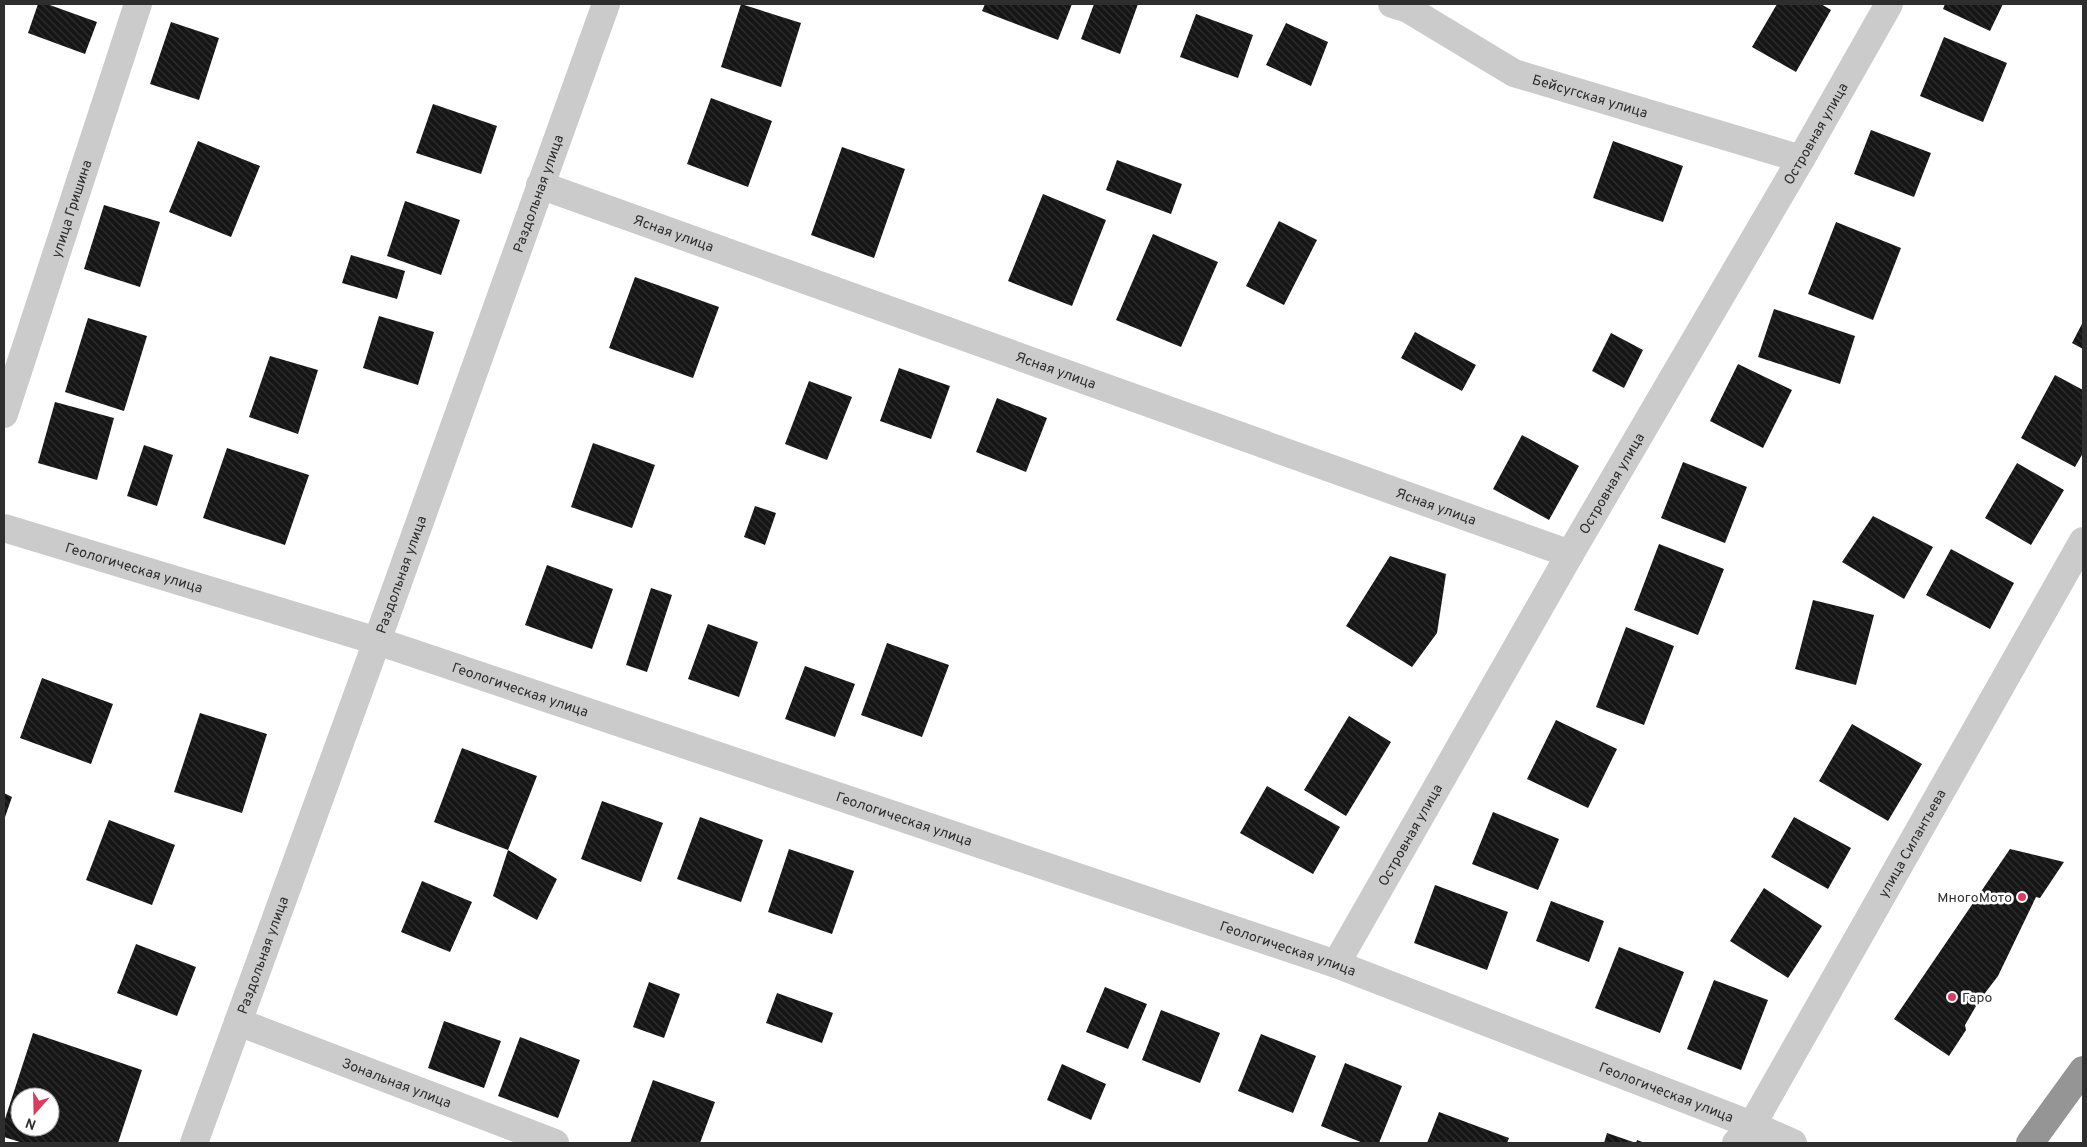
<svg xmlns="http://www.w3.org/2000/svg" width="2087" height="1147" font-family="Overpass,sans-serif">
  <defs>
    <pattern id="building-back-hatch" width="6" height="6" patternUnits="userSpaceOnUse" patternTransform="scale(1.25)"><rect width="6" height="6" fill="#151515"/><path d="M-1 5l2 2M0 0l6 6M5-1l2 2" fill="none" stroke="#2f2f2f"/></pattern>
  </defs>
  <rect width="100%" height="100%" fill="#fff"/>
  <path fill="url(#building-back-hatch)" fill-rule="evenodd" d="M 38,4 L 47,4 L 97,22 L 85,54 L 28,33 Z
    M 741,4 L 801,23 L 781,87 L 721,67 Z
    M 985,4 L 1072,4 L 1058,40 L 982,11 Z
    M 1094,4 L 1138,4 L 1120,54 L 1081,39 Z
    M 1777,4 L 1821,4 L 1831,10 L 1796,72 L 1752,47 Z
    M 1945,4 L 2003,4 L 1990,31 L 1943,9 Z
    M 1196,14 L 1253,35 L 1238,78 L 1180,57 Z
    M 171,22 L 219,38 L 199,100 L 150,84 Z
    M 1286,23 L 1328,42 L 1311,86 L 1266,65 Z
    M 1944,37 L 2007,63 L 1983,122 L 1920,96 Z
    M 711,98 L 772,121 L 748,187 L 687,164 Z
    M 433,104 L 497,126 L 481,174 L 416,153 Z
    M 1871,130 L 1931,153 L 1914,197 L 1854,174 Z
    M 198,141 L 260,166 L 231,237 L 169,212 Z
    M 1613,141 L 1683,166 L 1663,222 L 1593,198 Z
    M 842,147 L 905,169 L 874,258 L 811,235 Z
    M 1117,160 L 1182,184 L 1171,214 L 1106,190 Z
    M 1043,194 L 1106,220 L 1072,306 L 1008,281 Z
    M 405,201 L 460,220 L 441,275 L 387,256 Z
    M 104,205 L 160,222 L 140,287 L 84,269 Z
    M 1279,221 L 1317,240 L 1284,305 L 1246,286 Z
    M 1836,222 L 1901,248 L 1873,320 L 1808,294 Z
    M 1153,234 L 1218,262 L 1181,347 L 1116,320 Z
    M 351,255 L 405,271 L 397,299 L 342,283 Z
    M 635,277 L 719,307 L 693,378 L 609,348 Z
    M 1774,309 L 1855,336 L 1840,384 L 1758,357 Z
    M 379,316 L 434,332 L 418,385 L 363,368 Z
    M 88,318 L 147,336 L 124,411 L 65,392 Z
    M 2083,322 L 2083,349 L 2072,343 Z
    M 1415,332 L 1476,365 L 1462,391 L 1401,358 Z
    M 1611,333 L 1643,350 L 1624,388 L 1592,371 Z
    M 270,356 L 318,370 L 298,434 L 249,417 Z
    M 1738,364 L 1792,390 L 1763,448 L 1710,421 Z
    M 899,368 L 950,386 L 931,439 L 880,421 Z
    M 2055,375 L 2083,390 L 2083,453 L 2075,467 L 2021,438 Z
    M 809,381 L 852,397 L 827,460 L 785,444 Z
    M 997,398 L 1047,418 L 1026,472 L 976,452 Z
    M 55,402 L 114,418 L 97,480 L 38,463 Z
    M 1522,435 L 1579,466 L 1549,520 L 1493,489 Z
    M 593,443 L 655,465 L 632,528 L 571,507 Z
    M 144,445 L 173,455 L 157,506 L 127,496 Z
    M 227,448 L 309,475 L 285,545 L 203,518 Z
    M 1683,462 L 1747,487 L 1725,543 L 1661,518 Z
    M 2017,463 L 2064,490 L 2031,545 L 1985,518 Z
    M 755,506 L 776,513 L 765,545 L 744,537 Z
    M 1873,516 L 1933,547 L 1904,599 L 1842,562 Z
    M 1659,544 L 1724,569 L 1698,635 L 1634,610 Z
    M 1951,549 L 2014,583 L 1990,629 L 1926,595 Z
    M 1390,556 L 1446,574 L 1437,633 L 1412,667 L 1346,626 Z
    M 547,565 L 613,589 L 592,649 L 525,625 Z
    M 651,588 L 672,595 L 647,672 L 626,665 Z
    M 1813,600 L 1874,615 L 1856,685 L 1795,669 Z
    M 708,624 L 758,642 L 739,697 L 688,679 Z
    M 1626,627 L 1674,646 L 1644,725 L 1596,707 Z
    M 887,643 L 949,665 L 922,737 L 861,715 Z
    M 805,666 L 855,684 L 835,737 L 785,719 Z
    M 42,678 L 113,704 L 91,764 L 20,738 Z
    M 200,713 L 267,734 L 242,813 L 174,792 Z
    M 1349,716 L 1391,742 L 1346,816 L 1304,790 Z
    M 1556,720 L 1617,749 L 1588,808 L 1527,779 Z
    M 1852,724 L 1922,764 L 1888,821 L 1819,781 Z
    M 462,748 L 537,776 L 508,850 L 434,822 Z
    M 1267,786 L 1340,827 L 1313,874 L 1240,833 Z
    M 4,793 L 12,797 L 4,820 Z
    M 602,801 L 663,823 L 641,882 L 581,859 Z
    M 1493,812 L 1559,839 L 1538,890 L 1472,864 Z
    M 700,817 L 763,840 L 741,902 L 677,879 Z
    M 1794,817 L 1851,848 L 1828,889 L 1771,857 Z
    M 109,820 L 175,845 L 152,905 L 86,880 Z
    M 789,849 L 854,871 L 832,934 L 768,912 Z
    M 2010,849 L 2064,862 L 2040,898 L 2036,897 L 1998,976 L 1979,1001 L 1965,1025 L 1966,1030 L 1949,1056 L 1894,1019 Z
    M 508,850 L 557,879 L 537,920 L 493,896 Z
    M 422,881 L 472,902 L 450,952 L 401,932 Z
    M 1435,885 L 1508,912 L 1487,970 L 1414,943 Z
    M 1764,888 L 1822,926 L 1788,978 L 1730,941 Z
    M 1551,901 L 1604,921 L 1589,962 L 1536,941 Z
    M 136,944 L 196,967 L 177,1016 L 117,993 Z
    M 1619,947 L 1684,972 L 1660,1033 L 1595,1008 Z
    M 1714,980 L 1768,1000 L 1741,1070 L 1687,1049 Z
    M 649,982 L 680,994 L 664,1038 L 633,1027 Z
    M 1105,987 L 1147,1004 L 1128,1049 L 1086,1032 Z
    M 777,993 L 833,1013 L 822,1043 L 766,1023 Z
    M 1161,1010 L 1220,1033 L 1200,1083 L 1142,1060 Z
    M 444,1021 L 501,1041 L 484,1088 L 428,1068 Z
    M 33,1033 L 142,1070 L 118,1143 L 23,1143 L 4,1137 L 4,1122 ZM 20,1097 L 50,1097 L 50,1127 L 20,1127 Z
    M 1261,1034 L 1316,1056 L 1293,1113 L 1238,1091 Z
    M 520,1037 L 580,1060 L 558,1118 L 498,1096 Z
    M 1345,1063 L 1402,1086 L 1379,1143 L 1363,1143 L 1321,1126 Z
    M 1062,1064 L 1106,1084 L 1091,1120 L 1047,1100 Z
    M 653,1080 L 715,1102 L 700,1143 L 630,1143 Z
    M 1439,1112 L 1509,1138 L 1507,1143 L 1427,1143 Z
    M 1607,1133 L 1636,1143 L 1637,1140 L 1645,1143 L 1604,1143 Z"/>
  <g fill="none" stroke-linecap="round" stroke-linejoin="round">
    <g stroke="#cbcbcb" stroke-width="28">
      <path id="s1" d="M 1392,4 L 1408,9 L 1514,73 L 1801,159"/>
      <path id="s2" d="M 540,185 L 1570,554"/>
      <path id="s3" d="M 4,414 L 138,4"/>
      <path id="s4" d="M 4,528 L 377,641 L 1336,964 L 1752,1125 L 1793,1143"/>
      <path id="s5" d="M 1336,964 L 1570,554 L 1801,159 L 1889,4"/>
      <path id="s6" d="M 238,1022 L 555,1143"/>
      <path id="s7" d="M 194,1143 L 377,641 L 606,4"/>
      <path id="s8" d="M 1736,1143 L 1752,1125 L 2083,541"/>
    </g>
    <path stroke="#959595" stroke-width="28" d="M 2030,1143 L 2083,1070"/>
  </g>
  <g fill="#d83c61" stroke="#fff" stroke-width="2">
    <circle cx="2022" cy="897" r="5"/>
    <circle cx="1952" cy="997" r="5"/>
  </g>
  <g text-anchor="middle" stroke-width="5" stroke-linejoin="round" paint-order="stroke">
    <g font-size="14" fill="#2e2e2e" stroke="#fff">
      <text dy="5" stroke="none"><textPath href="#s1" startOffset="220">Бейсугская улица</textPath></text>
      <text dy="5" stroke="none"><textPath href="#s5" startOffset="959">Островная улица</textPath></text>
      <text dy="5" stroke="none"><textPath href="#s7" startOffset="1010">Раздольная улица</textPath></text>
      <text dy="5" stroke="none"><textPath href="#s3" startOffset="216">улица Гришина</textPath></text>
      <text dy="5" stroke="none"><textPath href="#s2" startOffset="142">Ясная улица</textPath></text>
      <text dy="5" stroke="none"><textPath href="#s2" startOffset="548">Ясная улица</textPath></text>
      <text dy="5" stroke="none"><textPath href="#s5" startOffset="554">Островная улица</textPath></text>
      <text dy="5" stroke="none"><textPath href="#s2" startOffset="952">Ясная улица</textPath></text>
      <text dy="5" stroke="none"><textPath href="#s4" startOffset="136">Геологическая улица</textPath></text>
      <text dy="5" stroke="none"><textPath href="#s7" startOffset="605">Раздольная улица</textPath></text>
      <text dy="5" stroke="none"><textPath href="#s4" startOffset="541">Геологическая улица</textPath></text>
      <text dy="5" stroke="none"><textPath href="#s4" startOffset="946">Геологическая улица</textPath></text>
      <text dy="5" stroke="none"><textPath href="#s5" startOffset="149">Островная улица</textPath></text>
      <text dy="5" stroke="none"><textPath href="#s8" startOffset="348">улица Силантьева</textPath></text>
      <text dy="5" stroke="none"><textPath href="#s4" startOffset="1351">Геологическая улица</textPath></text>
      <text dy="5" stroke="none"><textPath href="#s7" startOffset="200">Раздольная улица</textPath></text>
      <text dy="5" stroke="none"><textPath href="#s6" startOffset="170">Зональная улица</textPath></text>
      <text dy="5" stroke="none"><textPath href="#s4" startOffset="1756">Геологическая улица</textPath></text>
    </g>
    <g font-size="14" fill="#2e2e2e" stroke="#fff" text-anchor="end">
      <text x="2012" y="902">МногоМото</text>
      <text x="1962" y="1002" text-anchor="start">Гаро</text>
    </g>
  </g>
  <rect width="2087" height="1147" fill="none" stroke="#2e2e2e" stroke-width="10"/>
  <g transform="translate(35 1112) rotate(200)"><circle r="24" fill="#ffffff" stroke="#ababab"/>
  <path d="M0-4L9 19L0 12L-9 19Z" fill="#d83c61"/>
  <text y="-8" font-size="14" font-weight="bold" text-anchor="middle" fill="#2e2e2e">N</text>
  </g>
</svg>
